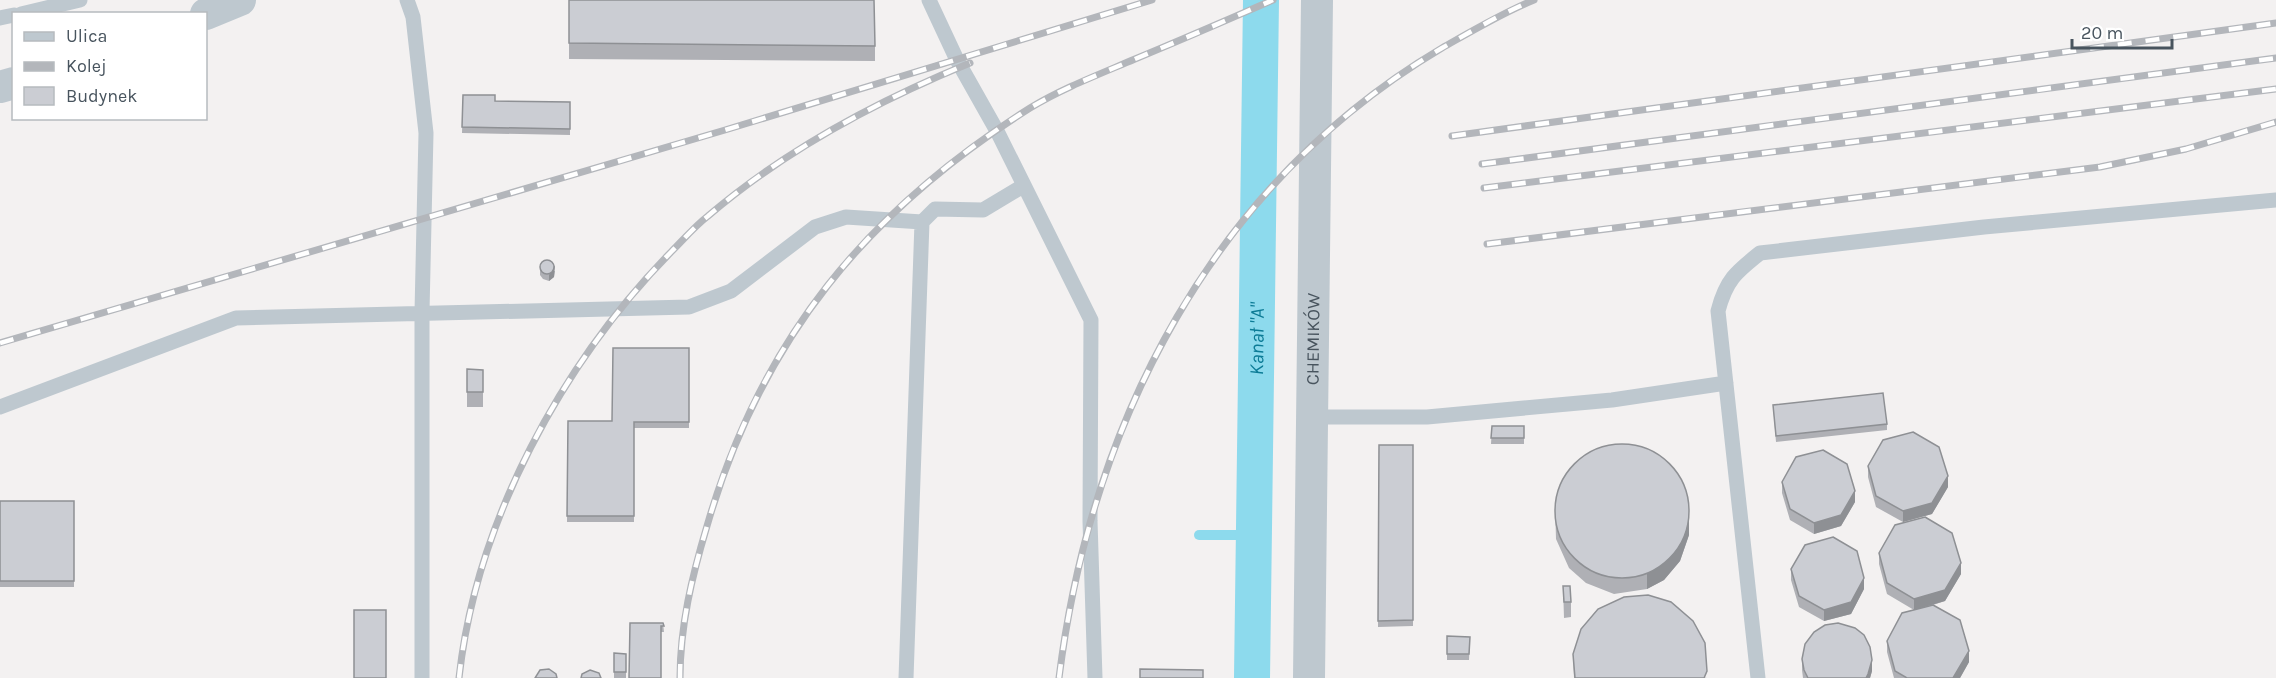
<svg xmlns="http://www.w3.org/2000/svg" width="2276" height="678" font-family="Karla,sans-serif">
  <rect width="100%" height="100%" fill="#f3f1f1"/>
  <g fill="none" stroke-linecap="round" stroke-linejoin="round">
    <path stroke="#8ddaed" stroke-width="10" d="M 1199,535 L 1253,535"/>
    <path stroke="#8ddaed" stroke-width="36" id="s1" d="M 1252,678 L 1261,0"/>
    <path stroke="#bec8cf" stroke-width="15" d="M 407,0 L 413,17 L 426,133 L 422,312 L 422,678
      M 929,0 L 957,60 L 997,131 L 1091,320 L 1090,521 L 1095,678
      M 21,14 L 80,0
      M 0,18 L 14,15
      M 0,407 L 236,318 L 689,307 L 731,291 L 815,227 L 846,217 L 922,222 L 935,209 L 983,210 L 1023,186
      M 1310,417 L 1427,417 L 1612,400 L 1726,383
      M 906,678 L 922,222
      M 1758,678 L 1718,311 C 1726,280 1736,272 1760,253 L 1984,227 L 2276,200"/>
    <g stroke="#bec8cf" stroke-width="32">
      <path d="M 206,14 L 240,0"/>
      <path d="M 0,87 L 14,83"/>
      <path id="s2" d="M 1309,678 L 1317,0"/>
    </g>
    <g stroke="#b3b6bb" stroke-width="7">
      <path id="rail" d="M 1452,136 L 2276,23
        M 1482,164 L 2276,58
        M 1484,188 L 2276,89
        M 1487,244 L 2100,167 L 2186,149 L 2276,122
        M 0,343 L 725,130 L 1152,0
        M 459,678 C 476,521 562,363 672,251 C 684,239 695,226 708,216 C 784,151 877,101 970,63
        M 680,678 C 680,626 692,576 707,526 C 761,339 867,211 1030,108 C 1063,88 1100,74 1135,59 C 1181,40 1227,20 1273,0
        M 1059,678 C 1091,420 1214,183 1442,48 C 1472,31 1502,13 1534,0"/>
    </g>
    <use href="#rail" stroke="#fff" stroke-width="4.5" stroke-dasharray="14" stroke-linecap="butt"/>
  </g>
  <path fill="#afb0b5" d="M 569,0 L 875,46 L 875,61 L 569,59 Z
    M 463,95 L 495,101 L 570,102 L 570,135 L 462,133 Z
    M 540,269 L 555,271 L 554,277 L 549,281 L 543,279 L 540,275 Z
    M 689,348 L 689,428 L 634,428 L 634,522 L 567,522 L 568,421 L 612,421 Z
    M 467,369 L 483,370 L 483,407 L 467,407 Z
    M 1773,405 L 1887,424 L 1887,430 L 1776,442 Z
    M 1492,426 L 1524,426 L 1524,444 L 1491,444 Z
    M 1379,445 L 1413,445 L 1413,626 L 1378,627 Z
    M 1868,466 L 1948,487 L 1932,514 L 1903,522 L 1876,507 L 1868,477 Z
    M 1782,482 L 1855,502 L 1841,526 L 1814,534 L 1790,520 L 1782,493 Z
    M 0,501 L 74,501 L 74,587 L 0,587 Z
    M 1555,503 L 1689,535 L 1680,561 L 1664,580 L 1647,589 L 1614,594 L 1586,583 L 1569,568 L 1556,539 Z
    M 1879,553 L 1961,574 L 1945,601 L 1933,605 L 1969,662 L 1960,678 L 1894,678 L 1887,652 L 1887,641 L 1914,610 L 1887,594 L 1879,564 Z
    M 1791,569 L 1864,589 L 1851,614 L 1824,621 L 1799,607 L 1791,580 Z
    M 1563,586 L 1571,602 L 1571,617 L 1564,618 Z
    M 630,623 L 663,623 L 664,632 L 661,632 Z
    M 1447,636 L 1470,637 L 1469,660 L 1447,660 Z
    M 614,653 L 626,654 L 626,678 L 614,678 Z
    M 1573,654 L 1707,678 L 1574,678 Z
    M 1802,659 L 1872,671 L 1870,678 L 1803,678 L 1802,670 Z"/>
  <path fill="#8e9094" d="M 555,265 L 554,277 L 549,281 L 549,275 Z
    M 1948,476 L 1948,487 L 1932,514 L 1903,522 L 1903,511 Z
    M 1855,491 L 1855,502 L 1841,526 L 1814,534 L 1814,523 Z
    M 1689,519 L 1689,535 L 1680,561 L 1664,580 L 1647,589 L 1647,574 Z
    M 1961,563 L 1961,574 L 1945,601 L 1914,610 L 1914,599 Z
    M 1864,578 L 1864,589 L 1851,614 L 1824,621 L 1824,610 Z
    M 1969,651 L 1969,662 L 1960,678 L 1953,678 Z
    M 1872,660 L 1872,671 L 1870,678 L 1866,678 Z"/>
  <path fill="#cbcdd3" stroke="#8e9094" stroke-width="1.5" d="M 569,0 L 874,0 L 875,46 L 569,43 Z
    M 463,95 L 495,95 L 495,101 L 570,102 L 570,129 L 462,127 Z
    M540 267a7 7 0 1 1 14 0a7 7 0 1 1-14 0Z
    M 613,348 L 689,348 L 689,422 L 634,422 L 634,516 L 567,516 L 568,421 L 612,421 Z
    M 467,369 L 483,370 L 483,392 L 467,392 Z
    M 1883,393 L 1887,424 L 1776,436 L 1773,405 Z
    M 1492,426 L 1524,426 L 1524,438 L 1491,438 Z
    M 1913,432 L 1939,447 L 1948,476 L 1932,503 L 1903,511 L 1876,496 L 1868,466 L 1883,440 Z
    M1555 511a67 67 0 1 1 134 0a67 67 0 1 1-134 0Z
    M 1379,445 L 1413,445 L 1413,620 L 1378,621 Z
    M 1823,450 L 1847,464 L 1855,491 L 1841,515 L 1814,523 L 1790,509 L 1782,482 L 1796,457 Z
    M 0,501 L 74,501 L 74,581 L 0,581 Z
    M 1925,517 L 1952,533 L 1961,563 L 1945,590 L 1914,599 L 1887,583 L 1879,553 L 1895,525 Z
    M 1833,537 L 1857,551 L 1864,578 L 1851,602 L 1824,610 L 1799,596 L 1791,569 L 1805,545 Z
    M 1563,586 L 1570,586 L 1571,602 L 1564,602 Z
    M 1648,595 L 1671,602 L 1693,621 L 1705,643 L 1707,671 L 1704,678 L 1575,678 L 1573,654 L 1581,629 L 1598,609 L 1624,597 Z
    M 1933,605 L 1960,620 L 1969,651 L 1953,678 L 1907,678 L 1895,671 L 1887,641 L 1902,613 Z
    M 354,610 L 386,610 L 386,678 L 354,678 Z
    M 630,623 L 663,623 L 664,626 L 661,626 L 661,678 L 629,678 Z
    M 1838,623 L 1855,628 L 1864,635 L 1870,647 L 1872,660 L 1868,674 L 1866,678 L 1808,678 L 1804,670 L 1802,659 L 1805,644 L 1814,632 L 1825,625 Z
    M 1447,636 L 1470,637 L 1469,654 L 1447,654 Z
    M 614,653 L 626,654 L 626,672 L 614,672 Z
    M 549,669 L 556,674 L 557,678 L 535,678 L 540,670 Z
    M 1140,669 L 1203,670 L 1203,678 L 1140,678 Z
    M 590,670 L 599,673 L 601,678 L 581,678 L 582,674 Z"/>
  <g text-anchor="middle" stroke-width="4.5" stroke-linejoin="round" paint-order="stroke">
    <g font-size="18" fill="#48545e" stroke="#fff">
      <text dy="6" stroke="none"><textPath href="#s2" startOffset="339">CHEMIKÓW</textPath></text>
    </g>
    <g font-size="20" font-style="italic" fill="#0c7b96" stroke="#fff">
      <text dy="7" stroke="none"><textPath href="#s1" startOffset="339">Kanał "A"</textPath></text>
    </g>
  </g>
  <rect x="12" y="12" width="195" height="108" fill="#ffffff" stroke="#b6bbbf" stroke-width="1.5"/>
  <rect x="24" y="32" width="30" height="9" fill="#bec8cf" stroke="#b6bbbf" stroke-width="1.5"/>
  <text x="66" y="42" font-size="18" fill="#48545e">Ulica</text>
  <rect x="24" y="62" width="30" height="9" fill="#b3b6bb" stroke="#b6bbbf" stroke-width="1.5"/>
  <text x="66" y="72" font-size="18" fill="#48545e">Kolej</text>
  <rect x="24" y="87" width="30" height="18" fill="#cbcdd3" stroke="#b6bbbf" stroke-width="1.5"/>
  <text x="66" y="102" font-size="18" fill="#48545e">Budynek</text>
  <path d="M2072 39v9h100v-9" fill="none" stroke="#48545e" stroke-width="3"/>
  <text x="2081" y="39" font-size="18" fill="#48545e" stroke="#ffffff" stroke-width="4.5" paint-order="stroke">20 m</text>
</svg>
